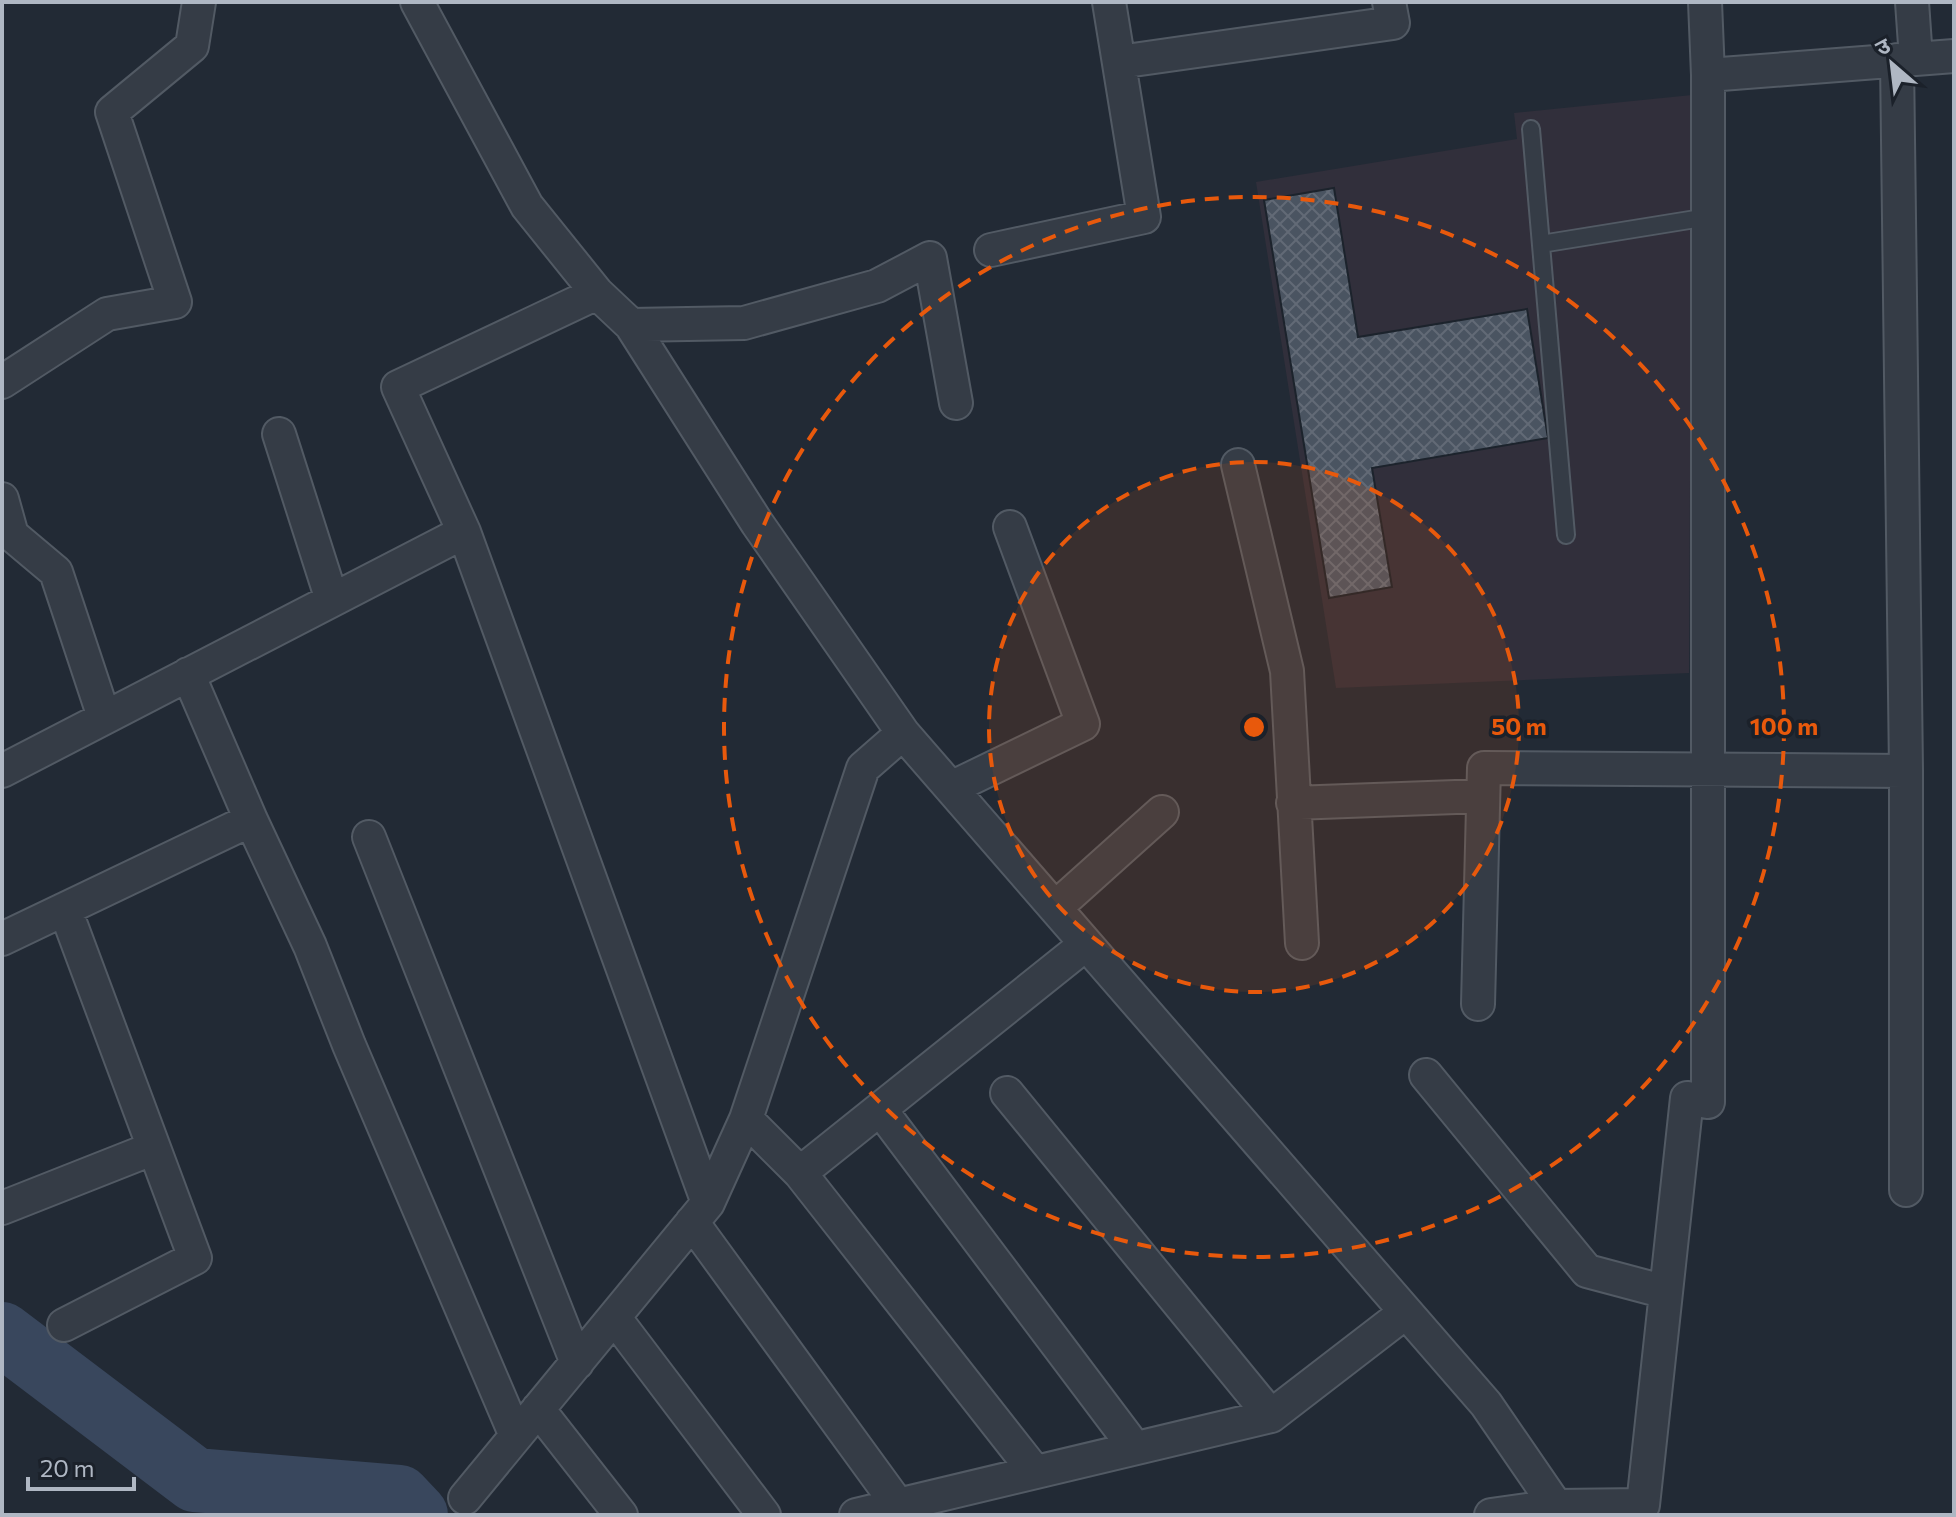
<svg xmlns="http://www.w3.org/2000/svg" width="1956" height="1517" font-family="Commissioner,'Noto Sans Devanagari',sans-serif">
  <defs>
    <pattern id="building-cross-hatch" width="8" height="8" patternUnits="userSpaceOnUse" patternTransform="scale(2)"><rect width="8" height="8" fill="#4a5461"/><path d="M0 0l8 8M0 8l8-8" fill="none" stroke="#626a76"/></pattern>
  </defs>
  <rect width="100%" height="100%" fill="#222a35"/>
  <path fill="#312f3b" d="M 1692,95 L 1689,673 L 1336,688 L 1256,182 L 1517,139 L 1514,113 Z"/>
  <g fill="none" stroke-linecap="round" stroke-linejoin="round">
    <path stroke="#39475d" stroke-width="64" d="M 2,1334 L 195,1480 L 399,1497 L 416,1515"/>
  </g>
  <path fill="url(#building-cross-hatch)" stroke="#1c232c" stroke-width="2" d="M 1334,188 L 1358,337 L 1527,309 L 1548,438 L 1372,468 L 1392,587 L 1329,598 L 1264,200 Z"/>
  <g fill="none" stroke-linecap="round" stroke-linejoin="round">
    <g stroke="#525a64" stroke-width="20">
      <path id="lane" d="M 1531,129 L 1566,535
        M 1541,244 L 1708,217"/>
    </g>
    <g stroke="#525a64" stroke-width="36">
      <path id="street" d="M 417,2 L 527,206 L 597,293 L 631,325 L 757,523 L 903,733 L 1486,1404 L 1556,1506
        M 1912,2 L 1916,59
        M 1897,60 L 1906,771 L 1906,1190
        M 1119,62 L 1393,23 L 1389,2
        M 1708,75 L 1954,56
        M 991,250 L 1144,217 L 1109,2
        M 597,293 L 398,387 L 464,532 L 708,1203
        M 631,325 L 744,323 L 877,286 L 930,258 L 956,403
        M 2,382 L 107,314 L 175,302 L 112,112 L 192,46 L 199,2
        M 279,434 L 332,600
        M 1238,465 L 1287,671 L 1302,943
        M 2,499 L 12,535 L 56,572 L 104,717
        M 188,674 L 251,820 L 310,946 L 349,1045 L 516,1436
        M 2,771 L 464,532
        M 951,788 L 1083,724 L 1010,527
        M 1293,803 L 1483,796
        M 369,837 L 577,1363
        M 1055,908 L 1162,812
        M 2,939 L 251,820
        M 1478,1004 L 1484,768 L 1906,771
        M 1426,1075 L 1587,1271 L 1666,1292
        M 1007,1093 L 1271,1416
        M 880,1109 L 1135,1448
        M 746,1119 L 800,1173 L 1035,1472
        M 800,1173 L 1086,944
        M 2,1208 L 154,1148
        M 692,1222 L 898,1505
        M 614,1317 L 764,1515
        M 64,1325 L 195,1258 L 65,909
        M 538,1409 L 621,1515
        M 465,1498 L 708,1203 L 746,1119 L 863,768 L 903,733
        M 856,1515 L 1271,1416 L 1406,1312
        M 1491,1515 L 1556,1506 L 1643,1505 L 1687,1098 L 1708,1102 L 1708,75 L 1705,2"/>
    </g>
    <use href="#lane" stroke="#353c46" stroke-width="16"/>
    <use href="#street" stroke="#353c46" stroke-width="32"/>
  </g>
  <circle cx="1254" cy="727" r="265" fill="#e8590c" fill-opacity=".12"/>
  <g fill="none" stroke="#e8590c" stroke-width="4" stroke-dasharray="14 10">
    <circle cx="1254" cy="727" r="265"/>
    <circle cx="1254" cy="727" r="530"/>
  </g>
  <circle cx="1254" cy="727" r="12" fill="#e8590c" stroke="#1b212a" stroke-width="4"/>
  <g font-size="24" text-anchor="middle" font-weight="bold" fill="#e8590c" stroke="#1b212a" stroke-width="7" stroke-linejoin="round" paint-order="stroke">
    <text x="1519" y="735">50 m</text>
    <text x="1784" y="735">100 m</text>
  </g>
  <rect width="1956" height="1517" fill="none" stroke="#afb7c3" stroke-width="8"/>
  <g transform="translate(1892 64) rotate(332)" stroke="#1b212a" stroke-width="6" paint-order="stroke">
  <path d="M0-6L14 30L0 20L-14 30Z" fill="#afb7c3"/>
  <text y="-12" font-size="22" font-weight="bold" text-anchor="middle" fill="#afb7c3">उ</text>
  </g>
  <path d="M28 1477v12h106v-12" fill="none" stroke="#afb7c3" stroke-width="4"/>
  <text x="40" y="1477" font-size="24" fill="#afb7c3" stroke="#1b212a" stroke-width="6" paint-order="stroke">20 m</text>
</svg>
